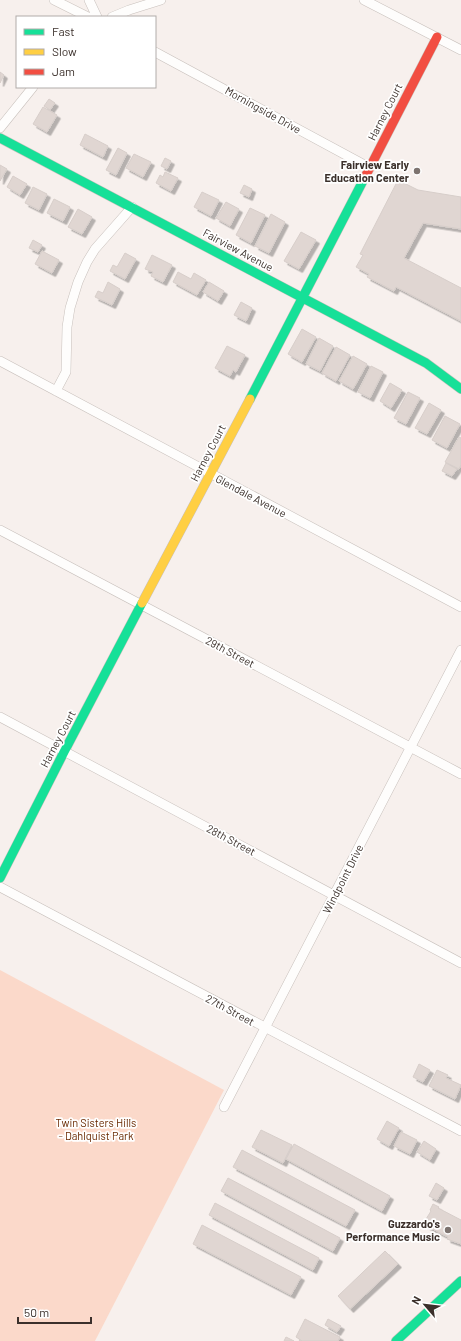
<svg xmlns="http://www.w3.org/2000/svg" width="461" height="1341" font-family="Barlow,sans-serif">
  <defs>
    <filter id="shadow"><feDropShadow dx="3.5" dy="3.5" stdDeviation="0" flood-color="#0004"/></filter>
  </defs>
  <rect width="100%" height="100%" fill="#f7f0ed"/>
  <path fill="#fbd9ca" d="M 0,970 L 224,1090 L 95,1341 L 0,1341 Z"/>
  <path fill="#e0d6d2" stroke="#d7ceca" filter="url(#shadow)" d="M 0,72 L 4,75 L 0,83 Z
    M 49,99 L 55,103 L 50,110 L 44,106 Z
    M 43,107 L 57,115 L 47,132 L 33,124 Z
    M 85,134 L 108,146 L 103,157 L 80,145 Z
    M 118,148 L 127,153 L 116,175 L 106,170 Z
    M 134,154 L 151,162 L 143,177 L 126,168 Z
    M 165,158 L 171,161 L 167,169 L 161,166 Z
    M 0,165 L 7,169 L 0,181 Z
    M 165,172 L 178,178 L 171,191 L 156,183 L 160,175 L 163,177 Z
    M 13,176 L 27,184 L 20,195 L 7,187 Z
    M 398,180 L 418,190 L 461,197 L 461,229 L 423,223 L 404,258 L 461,288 L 461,321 L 396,287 L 394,291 L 367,277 L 369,274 L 356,267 L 363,255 L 360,254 Z
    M 244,185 L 252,189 L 249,197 L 240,193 Z
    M 33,187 L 47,194 L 39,210 L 25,203 Z
    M 202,192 L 219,200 L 211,216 L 194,207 Z
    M 54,199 L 70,207 L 63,221 L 47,213 Z
    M 226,202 L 239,209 L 230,226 L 216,218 Z
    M 250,208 L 265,215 L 251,243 L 236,235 Z
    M 78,209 L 92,217 L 82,234 L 68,227 Z
    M 271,214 L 285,222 L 269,253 L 255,246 Z
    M 301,232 L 316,240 L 299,269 L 284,261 Z
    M 33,240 L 42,245 L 38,252 L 29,248 Z
    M 42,251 L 59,260 L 52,273 L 35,264 Z
    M 125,253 L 136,259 L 125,279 L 110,271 L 113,265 L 117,267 Z
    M 152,255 L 172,265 L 163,282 L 151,276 L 153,272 L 145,269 Z
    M 178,272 L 191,279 L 194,273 L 206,280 L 197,295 L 173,282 Z
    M 108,282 L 120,289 L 112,305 L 95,297 L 98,291 L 103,293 Z
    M 209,282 L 224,291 L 218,301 L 203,292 Z
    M 241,302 L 252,308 L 246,321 L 234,315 Z
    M 302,329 L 316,337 L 302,362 L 288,354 Z
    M 319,338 L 333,346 L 320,371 L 306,364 Z
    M 227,346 L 245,355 L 236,372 L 233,370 L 230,376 L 215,368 Z
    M 336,347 L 350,355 L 336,381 L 322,373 Z
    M 353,356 L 367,364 L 353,389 L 339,381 Z
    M 371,366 L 383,372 L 370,398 L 358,392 Z
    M 390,383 L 402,390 L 391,408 L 380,401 Z
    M 408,392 L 420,398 L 406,424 L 394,418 Z
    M 429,403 L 441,410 L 427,434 L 415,428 Z
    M 445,416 L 460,424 L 447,448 L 432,440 Z
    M 459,437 L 461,438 L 461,465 L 459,469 L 445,462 Z
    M 446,463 L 457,469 L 452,476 L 442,471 Z
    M 419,1064 L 430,1070 L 423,1082 L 413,1077 Z
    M 437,1070 L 448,1075 L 446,1078 L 461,1085 L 455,1099 L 429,1086 Z
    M 387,1121 L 399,1128 L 389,1146 L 377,1139 Z
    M 261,1130 L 292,1145 L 283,1163 L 252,1147 Z
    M 401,1132 L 417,1140 L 410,1154 L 394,1146 Z
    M 424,1141 L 436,1149 L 430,1160 L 417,1152 Z
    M 294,1144 L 390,1196 L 382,1211 L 286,1159 Z
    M 242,1150 L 355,1210 L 346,1226 L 233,1167 Z
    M 228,1178 L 340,1238 L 333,1251 L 221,1191 Z
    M 436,1183 L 444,1188 L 437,1200 L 429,1196 Z
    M 215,1203 L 319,1258 L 313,1270 L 209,1215 Z
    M 433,1204 L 439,1207 L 438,1208 L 461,1220 L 461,1244 L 447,1239 L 448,1237 L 423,1224 L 431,1211 L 430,1210 Z
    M 202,1225 L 301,1277 L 291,1295 L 193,1244 Z
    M 385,1251 L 398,1264 L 350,1309 L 338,1296 Z
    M 305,1319 L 340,1337 L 338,1341 L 302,1341 L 296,1337 Z
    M 328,1319 L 341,1326 L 337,1332 L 325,1325 Z
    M 286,1337 L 294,1341 L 284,1341 Z"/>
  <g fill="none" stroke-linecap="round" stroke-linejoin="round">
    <g stroke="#c8c0bc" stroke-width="10">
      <path id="street" d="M 54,0 L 88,17
        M 89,0 L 97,17
        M 364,0 L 461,50
        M 112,17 L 129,10 L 161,0
        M 155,52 L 370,168
        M 0,128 L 33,87
        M 0,361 L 461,607
        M 56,391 L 66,372 L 67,327 L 70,308 L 78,282 L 87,262 L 95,249 L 132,207
        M 0,530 L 461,774
        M 0,717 L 461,963
        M 0,887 L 461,1131
        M 224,1107 L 461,650"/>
    </g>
    <g stroke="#c8c0bc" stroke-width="10">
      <path id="fast" d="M 0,138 L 426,363 L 461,389
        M 250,399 L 365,177
        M 0,878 L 64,752 L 142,603
        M 396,1341 L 461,1281"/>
    </g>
    <g stroke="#c8c0bc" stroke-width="10">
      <path id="slow" d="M 142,603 L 250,399"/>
    </g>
    <g stroke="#c8c0bc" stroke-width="10">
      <path id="jam" d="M 365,177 L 437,37"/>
    </g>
    <use href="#street" stroke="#fefdfc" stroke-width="9"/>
    <use href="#fast" stroke="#16e098" stroke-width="9"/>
    <use href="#slow" stroke="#ffcf43" stroke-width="9"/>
    <use href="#jam" stroke="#f24e42" stroke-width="9"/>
  </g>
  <g fill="#7d736f" stroke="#fff" stroke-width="1.5">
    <circle cx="417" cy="171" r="4"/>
    <circle cx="448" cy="1230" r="4"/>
  </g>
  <g text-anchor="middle" stroke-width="3.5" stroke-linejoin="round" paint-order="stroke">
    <g font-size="11" fill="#3b302b" stroke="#fff">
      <text transform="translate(263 110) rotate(29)" y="4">Morningside Drive</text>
      <text transform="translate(385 112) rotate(-63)" y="4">Harney Court</text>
      <text transform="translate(238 250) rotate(28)" y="4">Fairview Avenue</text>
      <text transform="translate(208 453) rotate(-62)" y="4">Harney Court</text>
      <text transform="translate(251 496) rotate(28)" y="4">Glendale Avenue</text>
      <text transform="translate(230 652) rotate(28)" y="4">29th Street</text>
      <text transform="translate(58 739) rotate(-62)" y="4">Harney Court</text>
      <text transform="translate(231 840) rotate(28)" y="4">28th Street</text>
      <text transform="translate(343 879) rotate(-63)" y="4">Windpoint Drive</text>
      <text transform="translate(230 1010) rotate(28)" y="4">27th Street</text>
    </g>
    <g font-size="11" font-weight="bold" fill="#3b302b" stroke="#fff" text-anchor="end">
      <text x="409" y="169">Fairview Early<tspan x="409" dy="13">Education Center</tspan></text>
      <text x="440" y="1228">Guzzardo's<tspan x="440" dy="13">Performance Music</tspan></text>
    </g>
    <g font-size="11" fill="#6a2a02" stroke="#fff">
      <text x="96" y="1127">Twin Sisters Hills<tspan x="96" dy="13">- Dahlquist Park</tspan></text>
    </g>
  </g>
  <rect x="16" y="16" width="140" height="72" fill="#ffffff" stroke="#b1acaa"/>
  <rect x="24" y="29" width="20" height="6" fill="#16e098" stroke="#b1acaa"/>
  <text x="52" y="36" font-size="12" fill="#3b302b">Fast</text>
  <rect x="24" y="49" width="20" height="6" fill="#ffcf43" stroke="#b1acaa"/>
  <text x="52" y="56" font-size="12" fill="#3b302b">Slow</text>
  <rect x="24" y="69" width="20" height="6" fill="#f24e42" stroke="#b1acaa"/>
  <text x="52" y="76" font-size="12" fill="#3b302b">Jam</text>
  <g transform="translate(425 1305) rotate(298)" stroke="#ffffff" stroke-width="3" paint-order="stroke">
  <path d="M0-3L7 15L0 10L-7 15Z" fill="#3b302b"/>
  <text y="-6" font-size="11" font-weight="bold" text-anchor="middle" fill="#3b302b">N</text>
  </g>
  <path d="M18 1317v6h73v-6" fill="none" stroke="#3b302b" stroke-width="2"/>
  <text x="24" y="1317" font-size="12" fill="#3b302b" stroke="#ffffff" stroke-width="3" paint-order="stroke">50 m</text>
</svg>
